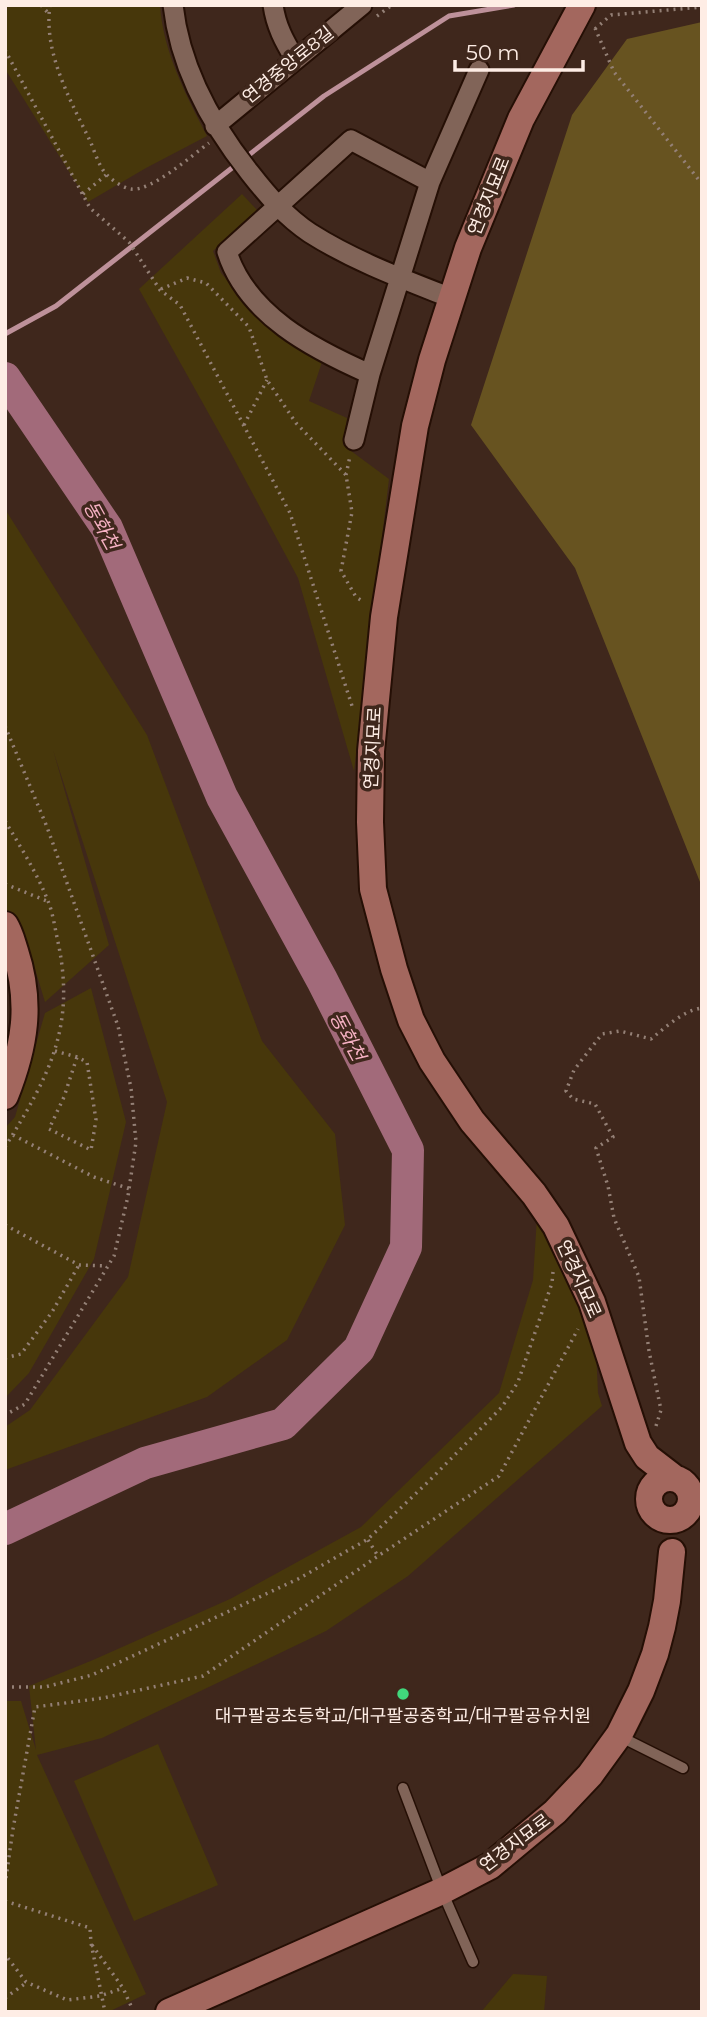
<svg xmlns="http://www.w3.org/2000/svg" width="707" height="2017" font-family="Montserrat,'Noto Sans KR',sans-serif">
  <rect width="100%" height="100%" fill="#3f271c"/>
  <path fill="#47370b" d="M 5,5 L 160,5 C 163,52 186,95 207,136 L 146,168 L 88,202 L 5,69 Z
    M 242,194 L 257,210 L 213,251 L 221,273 L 263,323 L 322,362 L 309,401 L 347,418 L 343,445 L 389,479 L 354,771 L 298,578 L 233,457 L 139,289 Z
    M 5,509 L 147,735 L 262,1041 L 335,1134 L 345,1225 L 287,1340 L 207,1397 L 5,1470 L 5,1427 L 30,1410 L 128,1277 L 167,1102 L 53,750 L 109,945 L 45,1002 L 35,969 L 5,911 Z
    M 91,988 L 126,1122 L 94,1259 L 29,1373 L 5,1398 L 5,1128 L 15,1117 L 45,1013 Z
    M 537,1217 L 595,1329 L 598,1393 L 602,1406 L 408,1576 L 326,1631 L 102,1738 L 37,1755 L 146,1994 L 108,2012 L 5,2012 L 5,1701 L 21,1701 L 36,1750 L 29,1686 L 93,1660 L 230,1599 L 361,1527 L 499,1393 L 533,1280 Z
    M 158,1744 L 218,1885 L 134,1921 L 74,1781 Z
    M 513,1974 L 547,1976 L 544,2012 L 481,2012 Z"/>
  <path fill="#675320" d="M 702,22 L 702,887 L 575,568 L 471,425 L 572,115 L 627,39 Z"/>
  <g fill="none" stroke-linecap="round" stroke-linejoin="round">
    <path stroke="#be919a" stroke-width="5" d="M 245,158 L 324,96 L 449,16 L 514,5
      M 5,334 L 56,306 L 237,164"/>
    <path stroke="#a26a7a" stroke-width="32" d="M 5,378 L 107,528 L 222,797 L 322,980 L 408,1150 L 406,1247 L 359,1349 L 283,1424 L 145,1463 L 5,1529"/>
    <g stroke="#250f05" stroke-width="13">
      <path id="lane" d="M 619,1736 L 683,1768
        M 403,1788 L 442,1891 L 473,1962"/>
    </g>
    <g stroke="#250f05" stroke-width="23">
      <path id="street" d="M 173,5 C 180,68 211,124 250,173 C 268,196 286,217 310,233 C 354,261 403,279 451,298
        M 273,5 C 276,26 284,41 295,59
        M 215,126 L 362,5
        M 370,374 C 313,349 247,315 227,252 L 351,140 L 430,182
        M 354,440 L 370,374 L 430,182 L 479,70"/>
    </g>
    <g stroke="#250f05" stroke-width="30">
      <path id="secondary" d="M 582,5 L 521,119 L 468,248 L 432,360 L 415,426 L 384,617 L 371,751 L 370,822 L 373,889 L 394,969 L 411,1020 L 432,1061 L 472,1121 L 534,1194 L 556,1226 L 592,1302 L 638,1443 L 647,1457 L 673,1477
        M 5,925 C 10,933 12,942 15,951 C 32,1003 25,1046 5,1096
        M649 1499a21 21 0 1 1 42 0a21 21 0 1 1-42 0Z
        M 169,2012 L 442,1891 L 490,1866 L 555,1812 L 590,1775 L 619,1735 L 641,1691 L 655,1654 L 662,1627 L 667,1601 L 672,1552"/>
    </g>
    <path stroke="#948076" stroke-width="3.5" stroke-dasharray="2 5" stroke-linecap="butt" d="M 41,5 L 49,14
      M 50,5 C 43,53 71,101 91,143 C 95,153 100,169 108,176 C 113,181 124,188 131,189 C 151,192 192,155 209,143
      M 377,16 L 392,5
      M 595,28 L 614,72 L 702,184
      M 595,29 L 611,15 L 702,7
      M 5,50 L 90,208 L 129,242 L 160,290 L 180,305 L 244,426 L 290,513 L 353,709
      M 83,194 L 106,175
      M 161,289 L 187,278 L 206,283 L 249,327 L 267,380 L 296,423 L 346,475 L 352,512 L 341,571 L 356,597 L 364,602
      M 244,425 L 267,380
      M 346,475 L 350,456
      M 5,726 L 47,827 L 118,1026 L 131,1088 L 136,1142 L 128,1196 L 114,1256 L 25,1404 L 5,1415
      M 5,821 C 20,846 37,873 48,901 C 53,913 55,929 58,942 C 76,1027 49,1076 5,1147
      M 5,884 L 47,901
      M 55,1051 L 77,1057 L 87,1062 L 96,1120 L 91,1150 L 49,1129 L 64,1097 L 77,1057
      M 13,1135 L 94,1177 L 130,1189
      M 5,1225 L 79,1265 L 107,1266
      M 5,1358 L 21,1354 L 52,1312 L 79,1265
      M 656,1426 L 661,1410 L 649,1351 L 639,1277 L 614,1218 L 608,1186 L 596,1148 L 613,1137 L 595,1104 L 573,1099 L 566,1091 L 574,1070 L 602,1034 L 620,1031 L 651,1039 C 666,1027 682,1011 702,1008
      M 368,1540 L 378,1556
      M 5,1687 L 45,1687 L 92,1675 L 298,1579 L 368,1539 L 428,1482 L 502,1407 L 518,1382 L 552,1283 L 553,1272
      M 5,1885 L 13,1829 L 35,1707 L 103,1698 L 203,1676 L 378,1556 L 499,1476 L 578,1329
      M 5,1901 L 90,1928 L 91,1943 L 105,2012
      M 92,1945 L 123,1988 L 131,2006
      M 5,1952 L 7,1957 L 26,1982 L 67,2000 L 100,1996 L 123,1988
      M 5,1998 L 26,1983"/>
    <use href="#lane" stroke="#816458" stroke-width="10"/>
    <use href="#street" stroke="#816458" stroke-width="19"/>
    <use href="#secondary" stroke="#a3675e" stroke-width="26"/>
  </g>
  <circle fill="#41d77c" stroke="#3f271c" stroke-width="2.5" cx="403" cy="1694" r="7"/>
  <g text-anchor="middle" stroke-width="7" stroke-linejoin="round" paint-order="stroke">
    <g font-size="18" fill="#feede5" stroke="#3f271c">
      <text transform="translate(288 65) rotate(-39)" y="6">연경중앙로8길</text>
      <text transform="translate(489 196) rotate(-68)" y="6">연경지묘로</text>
      <text transform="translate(373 748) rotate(-87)" y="6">연경지묘로</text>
      <text transform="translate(579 1279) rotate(66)" y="6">연경지묘로</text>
      <text transform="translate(515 1843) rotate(-37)" y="6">연경지묘로</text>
    </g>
    <g font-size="18" fill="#feede5" stroke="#3f271c">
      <text x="403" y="1722">대구팔공초등학교/대구팔공중학교/대구팔공유치원</text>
    </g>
    <g font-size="19" font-style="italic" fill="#f6b1c3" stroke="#3f271c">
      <text transform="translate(102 525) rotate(61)" y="7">동화천</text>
      <text transform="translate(348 1036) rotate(62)" y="7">동화천</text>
    </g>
  </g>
  <rect width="707" height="2017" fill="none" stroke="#feede5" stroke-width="14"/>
  <path d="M455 60v10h128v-10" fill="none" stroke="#feede5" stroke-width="3.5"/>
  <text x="466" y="60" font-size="21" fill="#feede5" stroke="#3f271c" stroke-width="5" paint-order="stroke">50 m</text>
</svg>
